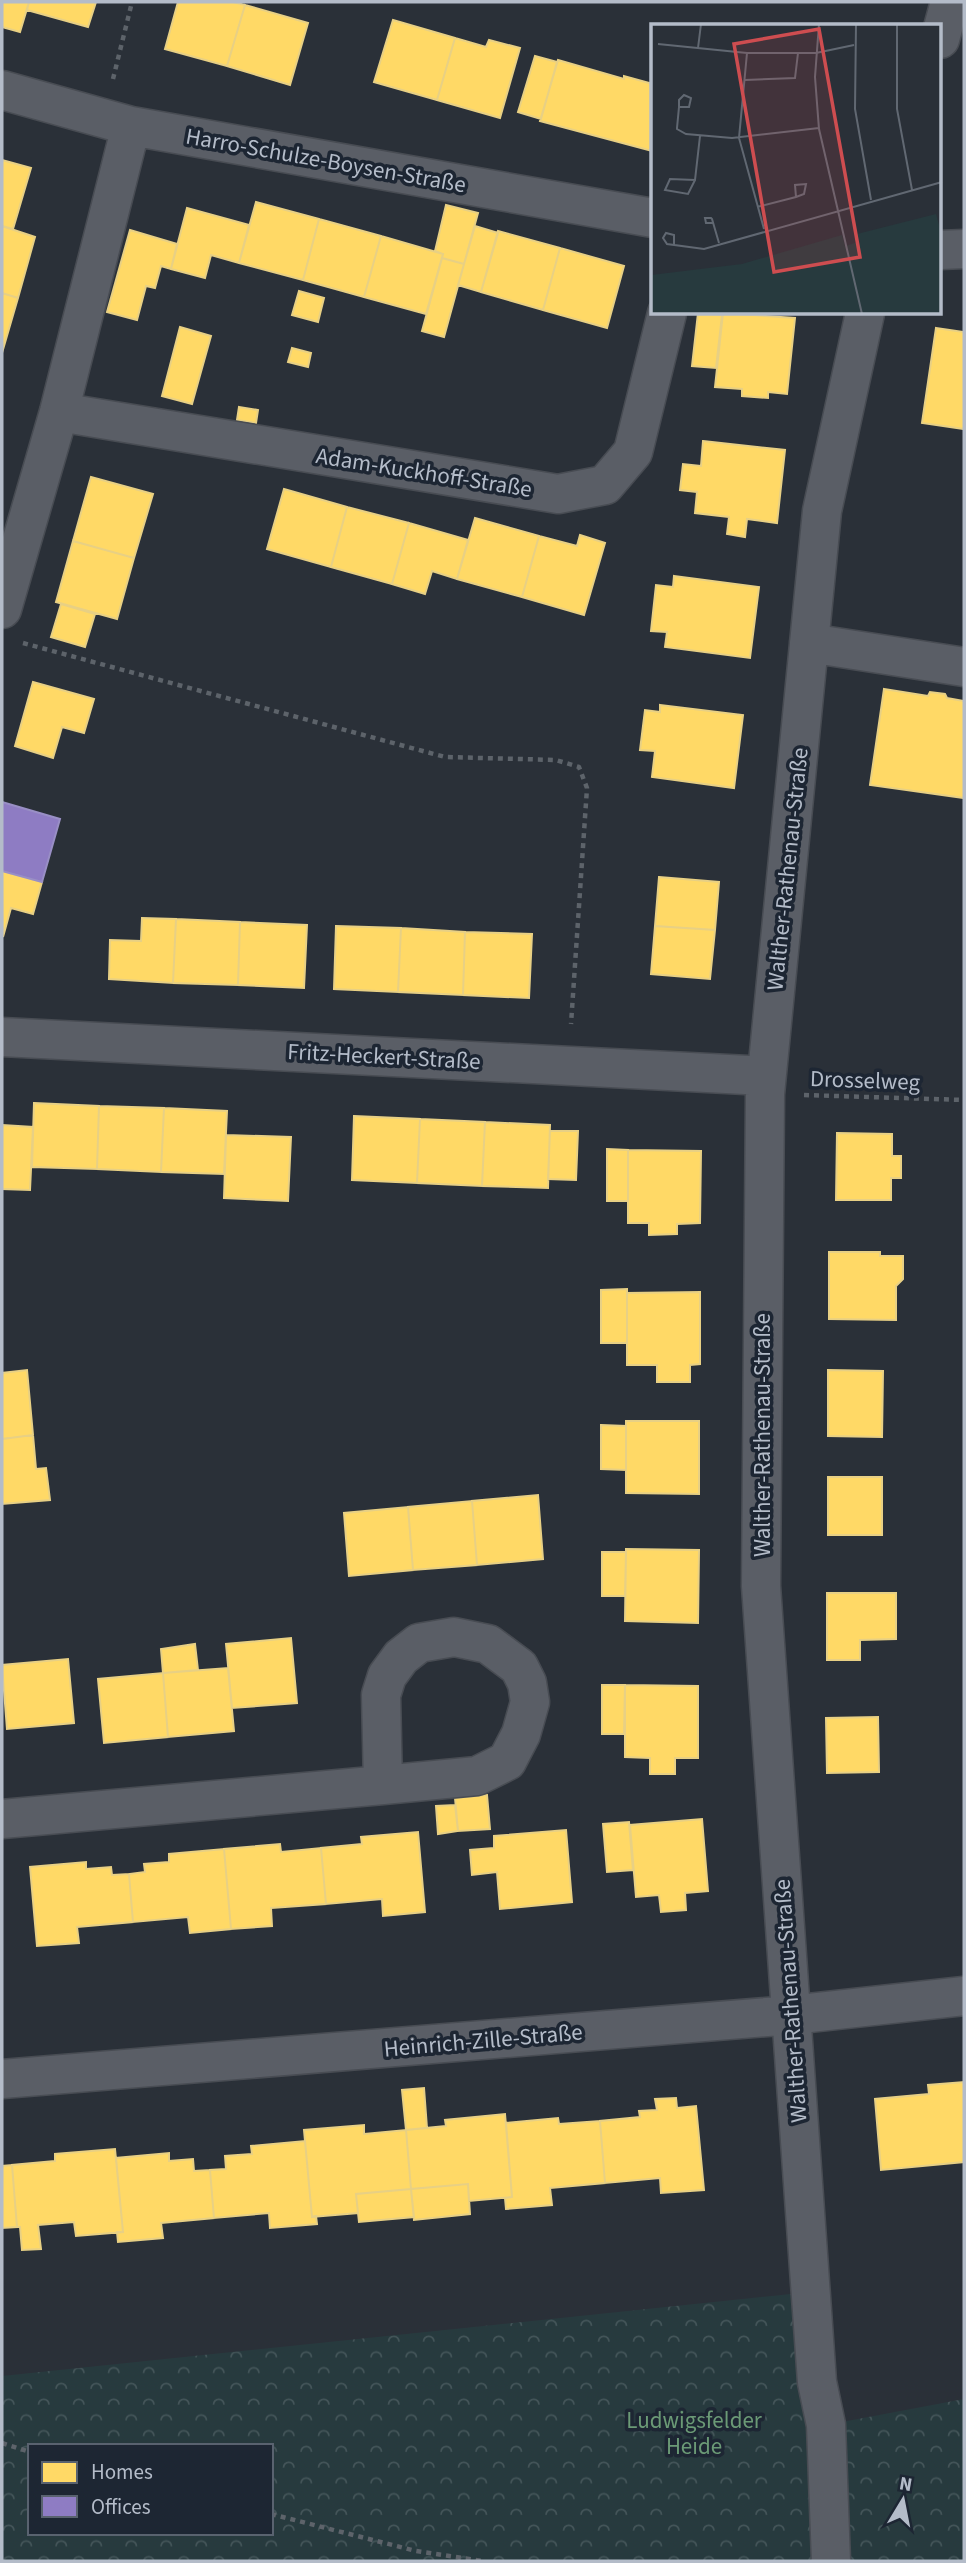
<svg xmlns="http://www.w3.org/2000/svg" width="966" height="2563" font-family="'Source Sans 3',sans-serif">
  <defs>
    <pattern id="forest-crowns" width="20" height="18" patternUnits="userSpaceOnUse" patternTransform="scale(1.75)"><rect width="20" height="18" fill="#273a3e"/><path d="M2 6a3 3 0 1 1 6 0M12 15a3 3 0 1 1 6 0" fill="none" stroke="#445559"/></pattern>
  </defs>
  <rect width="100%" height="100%" fill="#2a3038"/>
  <path fill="url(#forest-crowns)" fill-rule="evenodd" d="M 810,2292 L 826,2425 L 964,2399 L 964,2561 L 2,2561 L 2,2376 ZM 30,2446 L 271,2446 L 271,2533 L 30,2533 Z"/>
  <path fill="#ffd966" stroke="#e8d084" stroke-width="2" d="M 2,2 L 29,2 L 20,32 L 2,27 Z
    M 29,2 L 96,2 L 88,27 L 27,10 Z
    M 178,2 L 233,2 L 245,5 L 227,66 L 165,49 Z
    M 245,5 L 308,23 L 290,85 L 227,66 Z
    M 393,20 L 455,38 L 437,100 L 374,82 Z
    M 455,38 L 486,47 L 489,40 L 520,48 L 500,118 L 437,100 Z
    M 535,56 L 557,62 L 541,119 L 518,112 Z
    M 558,60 L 624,79 L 624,76 L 653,84 L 652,151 L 540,121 Z
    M 2,160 L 31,168 L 13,229 L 2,226 Z
    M 256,202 L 319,219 L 303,280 L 239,263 Z
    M 446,205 L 478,213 L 464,264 L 442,258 L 443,254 L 435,251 Z
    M 187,208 L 249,225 L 239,263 L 211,255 L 205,278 L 171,269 Z
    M 319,219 L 381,236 L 364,297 L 303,280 Z
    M 2,226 L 35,237 L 18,298 L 2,293 Z
    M 475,226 L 498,233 L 481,292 L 458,285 Z
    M 130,230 L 177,244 L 171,269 L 161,266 L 155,288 L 146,286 L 137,320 L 107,312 Z
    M 498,231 L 560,248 L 543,310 L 481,292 Z
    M 381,236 L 443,254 L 426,314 L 364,297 Z
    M 560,248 L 624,266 L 607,328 L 543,310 Z
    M 442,258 L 464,264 L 444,337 L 422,331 Z
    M 299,291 L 324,298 L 318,322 L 292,315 Z
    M 2,293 L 18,298 L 2,353 Z
    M 698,313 L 722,315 L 716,368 L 692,366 Z
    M 723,313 L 795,318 L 787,394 L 768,392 L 768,398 L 742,396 L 742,389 L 715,387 Z
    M 180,327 L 211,336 L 192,404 L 162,396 Z
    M 936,328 L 964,332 L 964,429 L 922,423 Z
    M 292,348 L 311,353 L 308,367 L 288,362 Z
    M 239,407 L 258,410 L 256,423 L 237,420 Z
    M 703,441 L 785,450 L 777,523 L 747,519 L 745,537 L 727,534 L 729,517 L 695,513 L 697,492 L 680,490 L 683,464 L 701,466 Z
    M 91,477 L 153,494 L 134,558 L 73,541 Z
    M 284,489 L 347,507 L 331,567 L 267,549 Z
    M 347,507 L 409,523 L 392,584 L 331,567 Z
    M 475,518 L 539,536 L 522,597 L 457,579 Z
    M 409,523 L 468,540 L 457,579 L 432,571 L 425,594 L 392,584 Z
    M 580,535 L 605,543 L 584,615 L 522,597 L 539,536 L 577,546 Z
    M 73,541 L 134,558 L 117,619 L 56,602 Z
    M 674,576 L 759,587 L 750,658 L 665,647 L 667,632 L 651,631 L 656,585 L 673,587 Z
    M 61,604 L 95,614 L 85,647 L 51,637 Z
    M 33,682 L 94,699 L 84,733 L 62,727 L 53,758 L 15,746 Z
    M 884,689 L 928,696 L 930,692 L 945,694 L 947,698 L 964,701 L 964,798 L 870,785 Z
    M 660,705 L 743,715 L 734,788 L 652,777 L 655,751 L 640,750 L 645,710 L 660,712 Z
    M 2,871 L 42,882 L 33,914 L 11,908 L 3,937 Z
    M 659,877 L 719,882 L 715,930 L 655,926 Z
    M 142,918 L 176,919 L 173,983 L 109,979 L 110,940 L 141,941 Z
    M 176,919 L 240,922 L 238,985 L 173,983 Z
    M 240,922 L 307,925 L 304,988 L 238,985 Z
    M 336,926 L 401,928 L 398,992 L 334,989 Z
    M 655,926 L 715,930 L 710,979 L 651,974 Z
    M 401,928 L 465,932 L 463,995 L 398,992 Z
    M 465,932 L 532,934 L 529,998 L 463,995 Z
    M 34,1103 L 99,1106 L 97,1169 L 32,1167 Z
    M 99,1106 L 164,1108 L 161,1172 L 97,1169 Z
    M 164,1108 L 227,1111 L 224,1174 L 161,1172 Z
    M 354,1116 L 420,1119 L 417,1183 L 352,1180 Z
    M 420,1119 L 485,1122 L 482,1186 L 417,1183 Z
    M 485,1122 L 550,1125 L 548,1188 L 482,1186 Z
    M 2,1125 L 33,1127 L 30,1190 L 2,1189 Z
    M 550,1131 L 578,1131 L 576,1180 L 548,1179 Z
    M 837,1133 L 892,1134 L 892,1156 L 901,1156 L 901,1178 L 891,1178 L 891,1200 L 836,1200 Z
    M 226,1135 L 291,1137 L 288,1201 L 224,1198 Z
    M 607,1149 L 628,1150 L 628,1201 L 607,1201 Z
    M 628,1150 L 701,1151 L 700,1223 L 677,1224 L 677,1234 L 649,1235 L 649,1223 L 628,1223 Z
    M 829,1252 L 880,1252 L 880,1256 L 903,1256 L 903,1279 L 896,1286 L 896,1320 L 829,1319 Z
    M 627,1289 L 627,1343 L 601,1343 L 601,1290 Z
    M 700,1292 L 700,1364 L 690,1365 L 690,1382 L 657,1382 L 657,1365 L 627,1365 L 627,1293 Z
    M 27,1370 L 33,1435 L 2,1439 L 2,1373 Z
    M 828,1370 L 883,1371 L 882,1437 L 828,1436 Z
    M 626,1421 L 699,1421 L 699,1494 L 626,1493 Z
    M 601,1425 L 626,1426 L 626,1470 L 601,1469 Z
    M 33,1435 L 36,1469 L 46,1468 L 50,1500 L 2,1504 L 2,1439 Z
    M 828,1477 L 882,1477 L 882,1535 L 828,1535 Z
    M 538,1495 L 543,1559 L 477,1565 L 472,1501 Z
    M 472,1501 L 477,1565 L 413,1570 L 408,1507 Z
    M 408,1507 L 413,1570 L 349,1576 L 344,1513 Z
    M 626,1549 L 699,1550 L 698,1623 L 625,1621 Z
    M 602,1552 L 626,1552 L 625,1596 L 602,1596 Z
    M 827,1593 L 896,1593 L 896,1639 L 860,1640 L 860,1660 L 827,1660 Z
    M 291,1638 L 297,1703 L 232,1708 L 226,1644 Z
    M 195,1644 L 198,1670 L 163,1673 L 161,1649 Z
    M 68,1659 L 74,1723 L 7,1729 L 2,1665 Z
    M 228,1668 L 234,1731 L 168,1737 L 163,1673 Z
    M 163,1673 L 168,1737 L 104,1743 L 98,1679 Z
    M 602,1685 L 625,1685 L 624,1734 L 602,1734 Z
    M 625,1685 L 698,1686 L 698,1758 L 675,1758 L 675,1774 L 650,1774 L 650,1758 L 625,1757 Z
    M 878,1717 L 879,1772 L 827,1773 L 826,1718 Z
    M 487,1795 L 490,1829 L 458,1831 L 455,1798 Z
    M 455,1805 L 458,1831 L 438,1834 L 436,1806 Z
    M 702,1819 L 708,1891 L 685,1893 L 686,1910 L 661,1912 L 659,1895 L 636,1897 L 630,1825 Z
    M 629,1822 L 633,1870 L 607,1872 L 603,1824 Z
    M 566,1830 L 572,1902 L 500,1909 L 497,1872 L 472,1875 L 470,1850 L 494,1848 L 494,1836 Z
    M 418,1832 L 425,1912 L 383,1916 L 382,1899 L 326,1904 L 321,1848 L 362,1844 L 361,1837 Z
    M 280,1844 L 281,1852 L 321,1848 L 326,1904 L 271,1908 L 272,1926 L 231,1929 L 224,1849 Z
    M 224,1849 L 231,1929 L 190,1933 L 188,1917 L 133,1922 L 129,1874 L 145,1872 L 144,1864 L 169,1862 L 169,1854 Z
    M 86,1862 L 86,1869 L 111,1867 L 112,1875 L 129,1874 L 133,1922 L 77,1927 L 79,1943 L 37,1946 L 30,1867 Z
    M 964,2082 L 964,2162 L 881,2170 L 875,2099 L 929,2094 L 928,2085 Z
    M 424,2088 L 427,2128 L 406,2130 L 402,2090 Z
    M 676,2098 L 677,2108 L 696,2106 L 704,2190 L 661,2193 L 660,2178 L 605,2183 L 600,2121 L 640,2117 L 639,2111 L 657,2110 L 655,2099 Z
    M 505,2114 L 512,2197 L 469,2201 L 468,2184 L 411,2189 L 406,2130 L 446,2126 L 445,2120 Z
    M 558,2118 L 559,2124 L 600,2121 L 605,2183 L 550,2188 L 552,2205 L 506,2209 L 505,2198 L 512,2197 L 506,2123 Z
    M 364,2125 L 364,2134 L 406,2130 L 411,2189 L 356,2194 L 358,2213 L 312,2217 L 304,2130 Z
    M 305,2141 L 312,2217 L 316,2216 L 317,2224 L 270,2228 L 269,2213 L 214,2218 L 210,2170 L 226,2169 L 225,2156 L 252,2154 L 251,2146 Z
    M 115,2149 L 123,2232 L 76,2236 L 74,2222 L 38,2225 L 41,2249 L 22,2250 L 20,2227 L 17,2227 L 12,2165 L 55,2161 L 55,2154 Z
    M 169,2153 L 169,2161 L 193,2159 L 194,2171 L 210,2170 L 214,2218 L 161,2223 L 163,2238 L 118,2242 L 117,2232 L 123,2232 L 116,2158 Z
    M 12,2165 L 17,2227 L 2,2228 L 2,2166 Z
    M 468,2184 L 470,2214 L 414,2220 L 411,2189 Z
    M 411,2189 L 414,2217 L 359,2222 L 356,2194 Z"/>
  <path fill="#8e7cc3" stroke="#998fc5" stroke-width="2" d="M 2,802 L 60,819 L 42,882 L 2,871 Z"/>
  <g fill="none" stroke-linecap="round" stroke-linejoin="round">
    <g stroke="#484c53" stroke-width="41">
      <path id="minor" d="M 940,39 L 950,2
        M 2,90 L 131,126 L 653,218
        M 940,250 L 964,249
        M 59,412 L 558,494 L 605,485 L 633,452 L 667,313
        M 2,609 L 59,412 L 131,126
        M 809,643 L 964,667
        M 2,1037 L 766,1076
        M 2,1819 L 383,1785 L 477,1776 L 507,1761 L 521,1734 L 530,1702 L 527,1683 L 519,1667 L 488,1644 L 454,1637 L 419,1643 L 401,1657 L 387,1676 L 381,1695 L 383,1785
        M 2,2079 L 791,2015 L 964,1996
        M 831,2561 L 826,2425 L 817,2382 L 761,1586 L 765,1094 L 822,511 L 865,313"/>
    </g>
    <path stroke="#5d636a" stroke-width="4.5" stroke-dasharray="5 5" stroke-linecap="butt" d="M 113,79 L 132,2
      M 23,643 L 445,757 L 556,760 L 579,767 L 587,788 L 571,1024
      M 804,1095 L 964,1100
      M 2,2443 L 30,2452
      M 271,2514 L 416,2551 L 482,2561"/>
    <use href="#minor" stroke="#5a5e66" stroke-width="38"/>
  </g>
  <g text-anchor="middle" stroke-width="7" stroke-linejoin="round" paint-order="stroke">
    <g font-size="23" fill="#b4bcc9" stroke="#1d2633">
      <text transform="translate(326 160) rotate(10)" y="8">Harro-Schulze-Boysen-Straße</text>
      <text transform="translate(424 472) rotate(9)" y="8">Adam-Kuckhoff-Straße</text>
      <text transform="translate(787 869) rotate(-84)" y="8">Walther-Rathenau-Straße</text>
      <text transform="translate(384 1056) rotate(3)" y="8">Fritz-Heckert-Straße</text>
      <text transform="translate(865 1080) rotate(2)" y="8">Drosselweg</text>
      <text transform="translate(762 1435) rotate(-90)" y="8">Walther-Rathenau-Straße</text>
      <text transform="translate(790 2001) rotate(-94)" y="8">Walther-Rathenau-Straße</text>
      <text transform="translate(483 2040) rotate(-5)" y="8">Heinrich-Zille-Straße</text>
    </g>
    <g font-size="23" fill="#6b9a76" stroke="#1d2633">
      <text x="694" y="2428">Ludwigsfelder<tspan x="694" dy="26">Heide</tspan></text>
    </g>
  </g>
  <g transform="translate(651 24)">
    <rect width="290" height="290" fill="#2a3038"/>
    <path d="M 285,190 L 290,208 L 290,290 L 0,290 L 0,251 L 91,240 L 191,211 L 194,222 L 207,218 L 206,210 Z" fill="#273a3e"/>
    <path fill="none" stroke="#616872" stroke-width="2" d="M 168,0 L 164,53 L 168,105 L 211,290M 205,0 L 204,85 L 220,176M 246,0 L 246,85 L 261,166M 7,20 L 96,29 L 165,29 L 203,21M 47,24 L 50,0M 96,29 L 88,114 L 113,205M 94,56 L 144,54 L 147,29M 28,83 L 38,83 L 40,74 L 33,71 L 28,76 L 28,83 L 26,104 L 26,105 L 35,110 L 81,114 L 168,104M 44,156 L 37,170 L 14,166 L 19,155 L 44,156 L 49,112M 106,183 L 145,173 L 153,170 L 155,160 L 144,161 L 145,173M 62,199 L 55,199 L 54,194 L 60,194 L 61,195 L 68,219M 23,221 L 23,211 L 15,209 L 12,214 L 16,220 L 53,225 L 291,158"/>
    <path fill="#ce4d50" fill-opacity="0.15" stroke="#ce4d50" stroke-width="3.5" d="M 168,5 L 209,233 L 123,248 L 83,20 Z"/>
    <rect width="290" height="290" fill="none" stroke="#b4bcc9" stroke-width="3.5"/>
  </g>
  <rect width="966" height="2563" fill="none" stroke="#b4bcc9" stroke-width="7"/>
  <rect x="28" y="2444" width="245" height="91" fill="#1d2633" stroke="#59626f" stroke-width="2"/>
  <rect x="42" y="2462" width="35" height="21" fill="#ffd966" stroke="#59626f" stroke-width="2"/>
  <text x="91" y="2479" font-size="21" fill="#b4bcc9">Homes</text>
  <rect x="42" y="2496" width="35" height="21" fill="#8e7cc3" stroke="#59626f" stroke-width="2"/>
  <text x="91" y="2514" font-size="21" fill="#b4bcc9">Offices</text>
  <g transform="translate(903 2500) rotate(10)" stroke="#1d2633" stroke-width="5" paint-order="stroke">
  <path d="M0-5L12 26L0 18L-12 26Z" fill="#b4bcc9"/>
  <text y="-10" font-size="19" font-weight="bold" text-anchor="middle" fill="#b4bcc9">N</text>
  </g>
</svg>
